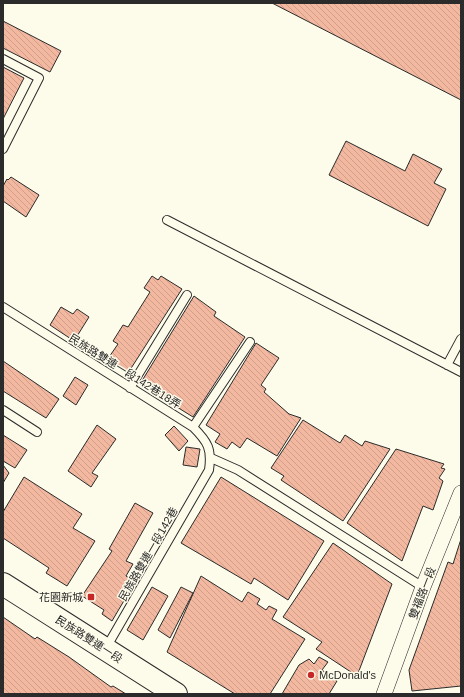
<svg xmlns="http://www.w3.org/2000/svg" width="464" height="697" font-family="Helvetica,'Noto Sans TC',sans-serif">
  <defs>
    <pattern id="building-back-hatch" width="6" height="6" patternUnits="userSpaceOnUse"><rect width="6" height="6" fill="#f2b8a0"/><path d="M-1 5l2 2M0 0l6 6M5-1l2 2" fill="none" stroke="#d09e8a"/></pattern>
  </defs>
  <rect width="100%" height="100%" fill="#fdfbea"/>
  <path fill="url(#building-back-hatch)" stroke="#2b2b2b" d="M 272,3 L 461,3 L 461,100 Z
    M 3,21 L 61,51 L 50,72 L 3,48 Z
    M 3,67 L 24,78 L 3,119 Z
    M 346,141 L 405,171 L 413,154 L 442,169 L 434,183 L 446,189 L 428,226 L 329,175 Z
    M 11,177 L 39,195 L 26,217 L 3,201 L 3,186 L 7,179 L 8,180 Z
    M 152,276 L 158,280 L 161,276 L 182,289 L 128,373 L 107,360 L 118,344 L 113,341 L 123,325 L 128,327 L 150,292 L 144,288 Z
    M 194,296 L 216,312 L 214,316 L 245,337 L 193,417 L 140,384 Z
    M 61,307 L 73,314 L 77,309 L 89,317 L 74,341 L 50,325 Z
    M 256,343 L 279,358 L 261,385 L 266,389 L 264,392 L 289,414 L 301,418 L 277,456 L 247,438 L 240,448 L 232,442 L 227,449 L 215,442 L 220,434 L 206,425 Z
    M 3,361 L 59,399 L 46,418 L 3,391 Z
    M 75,377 L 88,385 L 76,405 L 63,396 Z
    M 303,420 L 340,443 L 345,435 L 362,446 L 365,441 L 390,449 L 343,521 L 281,480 L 284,476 L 271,468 Z
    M 97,425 L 116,439 L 92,473 L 98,476 L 91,487 L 68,471 Z
    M 174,426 L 188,441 L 179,451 L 165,435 Z
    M 3,435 L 27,450 L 15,468 L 3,461 Z
    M 186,447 L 200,449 L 197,467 L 183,465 Z
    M 396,449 L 444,464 L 441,468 L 445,469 L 439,478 L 443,481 L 433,510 L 423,506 L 402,561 L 347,523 Z
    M 3,465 L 9,473 L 3,483 Z
    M 24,477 L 82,514 L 73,528 L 95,541 L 67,586 L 46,573 L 49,568 L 3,538 L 3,512 Z
    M 221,477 L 324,541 L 288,600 L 254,578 L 251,584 L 181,543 Z
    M 135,503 L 153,513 L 126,561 L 133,564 L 126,576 L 135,582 L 112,621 L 102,614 L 104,610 L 82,596 L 112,551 L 109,549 Z
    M 461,539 L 461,686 L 412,691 L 409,670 L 448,562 L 453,564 Z
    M 333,543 L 392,584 L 357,676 L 316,649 L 322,642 L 283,617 Z
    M 201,576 L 242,602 L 248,592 L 260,599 L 257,604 L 266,610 L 269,606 L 277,610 L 272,619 L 305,639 L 270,694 L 235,694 L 167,652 Z
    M 152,587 L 168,596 L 143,640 L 127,630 Z
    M 181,587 L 193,593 L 170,638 L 158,630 Z
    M 3,617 L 35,639 L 37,637 L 69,657 L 111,687 L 113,686 L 126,694 L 3,694 Z
    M 319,657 L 328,662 L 322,670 L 337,681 L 329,694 L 282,694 L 299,665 L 309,659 L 314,664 Z"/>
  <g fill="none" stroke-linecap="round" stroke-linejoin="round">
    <g stroke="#2b2b2b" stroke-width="10">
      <path id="service" d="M 3,59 L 39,78 L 3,149
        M 167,220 L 461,372
        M 3,307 L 193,427 C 208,442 212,449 209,470 L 106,648
        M 447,365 L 461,339
        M 130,388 L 187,295
        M 3,410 L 37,432
        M 193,427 L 250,342
        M 211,458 L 238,470 L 423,587"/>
    </g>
    <g stroke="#2b2b2b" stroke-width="16">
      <path id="minor" d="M 384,694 L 423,587 L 461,493"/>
    </g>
    <g stroke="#2b2b2b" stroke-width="24">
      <path id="secondary" d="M 3,584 L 176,694"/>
    </g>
    <use href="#service" stroke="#fdfbea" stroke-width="8"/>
    <use href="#minor" stroke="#fdfbea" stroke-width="15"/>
    <use href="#secondary" stroke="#fdfbea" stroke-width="22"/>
  </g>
  <g fill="#c62828" stroke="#fdfbea" stroke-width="1.5">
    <rect x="87" y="593" width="8" height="8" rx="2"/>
    <circle cx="311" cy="675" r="4"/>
  </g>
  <g text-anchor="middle" stroke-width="3" stroke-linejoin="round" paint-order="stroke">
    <g font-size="11" fill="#2b2b2b" stroke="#fdfbea">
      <text transform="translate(125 371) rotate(32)" y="4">民族路雙連一段142巷18弄</text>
      <text transform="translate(148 554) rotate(-60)" y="4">民族路雙連一段142巷</text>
      <text transform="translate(422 593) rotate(-69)" y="4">雙福路一段</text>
      <text transform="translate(89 639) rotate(33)" y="4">民族路雙連一段</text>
    </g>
    <g font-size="11" fill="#2b2b2b" stroke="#fdfbea" text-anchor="end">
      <text x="83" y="601">花園新城</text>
      <text x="319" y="679" text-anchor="start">McDonald's</text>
    </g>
  </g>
  <rect width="464" height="697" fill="none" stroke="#2b2b2b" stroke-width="8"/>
</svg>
